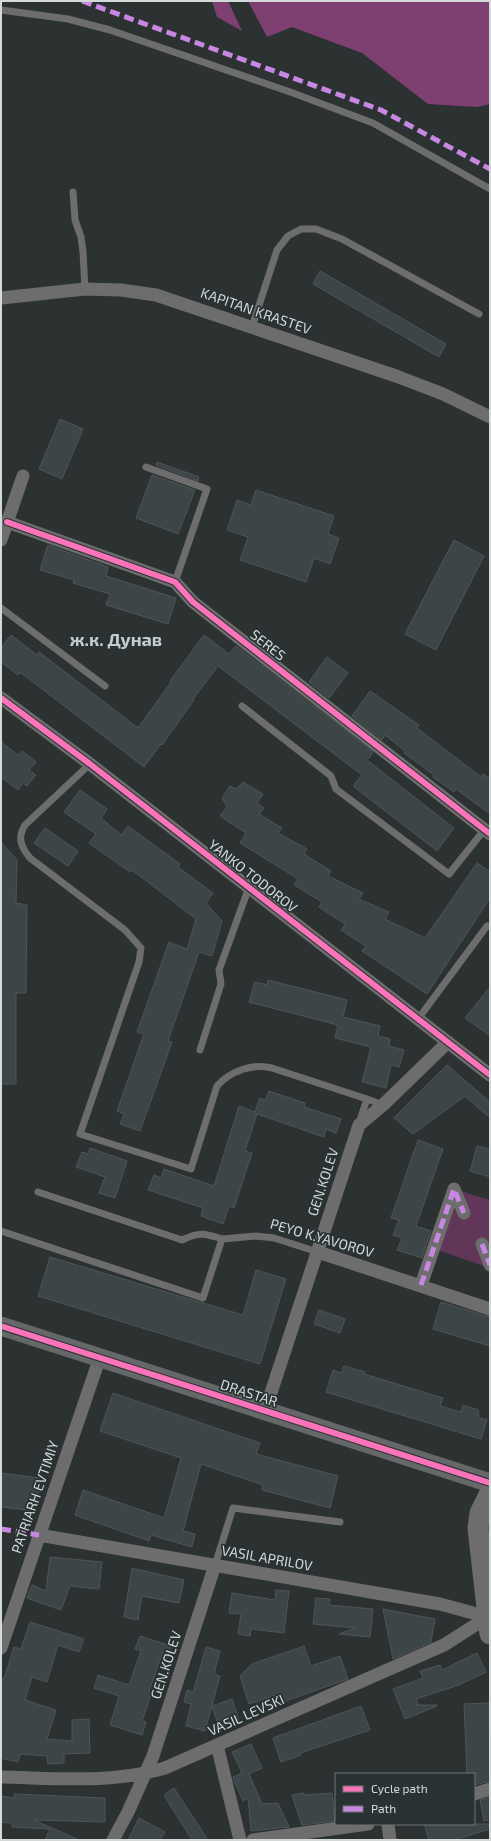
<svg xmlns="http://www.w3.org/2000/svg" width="491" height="1841" font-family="'Exo 2',sans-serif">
  <rect width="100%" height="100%" fill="#2c3132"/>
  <path fill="#613658" d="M 454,1189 L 490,1200 L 490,1268 L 434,1249 Z"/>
  <path fill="#7e4071" d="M 212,1 L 228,1 L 242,31 L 217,17 Z
    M 248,1 L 490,1 L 490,104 L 477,107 L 428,104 L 362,53 L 292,27 L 267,37 Z"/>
  <path fill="#3c4648" stroke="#505454" d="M 320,271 L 446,344 L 439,357 L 313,284 Z
    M 60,419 L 83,429 L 62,479 L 39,469 Z
    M 157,462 L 199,477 L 198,481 L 156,465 Z
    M 152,475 L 195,490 L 178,534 L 136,518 Z
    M 256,490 L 334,516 L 328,534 L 339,538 L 330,564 L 314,558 L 306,582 L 240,560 L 248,537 L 227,530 L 237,500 L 251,505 Z
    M 454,540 L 484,556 L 436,650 L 405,634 Z
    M 48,545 L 108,567 L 106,576 L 176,598 L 168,624 L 106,605 L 110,594 L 73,583 L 74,580 L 40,570 Z
    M 11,635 L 37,655 L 39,652 L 138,728 L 171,682 L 170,681 L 204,635 L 229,654 L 236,646 L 373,752 L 367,760 L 454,828 L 437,851 L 353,786 L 362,775 L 218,666 L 193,699 L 194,700 L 162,745 L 161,744 L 144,767 L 20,672 L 18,675 L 1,662 L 1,648 Z
    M 327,657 L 348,673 L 329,698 L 309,682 Z
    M 370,691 L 419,725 L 417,728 L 481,777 L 483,774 L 490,779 L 490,814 L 456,789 L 454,792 L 433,777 L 434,775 L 404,753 L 405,751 L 385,735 L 382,740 L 352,716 Z
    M 1,742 L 18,755 L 22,751 L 36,762 L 29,770 L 36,775 L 27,786 L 23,783 L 18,790 L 1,777 Z
    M 243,782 L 263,794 L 257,803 L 264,808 L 259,814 L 282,828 L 278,833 L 307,849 L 304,854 L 331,871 L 328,876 L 363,893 L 359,899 L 389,912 L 385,919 L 425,938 L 477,863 L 490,872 L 490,898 L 427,994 L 362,951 L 366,946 L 341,930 L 345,924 L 319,907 L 322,902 L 294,885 L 298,879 L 240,843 L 246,833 L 220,816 L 227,807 L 222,798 L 230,786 L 236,789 Z
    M 80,790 L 107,809 L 101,818 L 121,835 L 128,826 L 180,864 L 178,867 L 213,893 L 206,903 L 222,921 L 212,956 L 199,952 L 168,1041 L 172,1042 L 140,1131 L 120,1124 L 124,1114 L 117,1111 L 144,1034 L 137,1032 L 169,942 L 187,949 L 196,919 L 132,870 L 130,872 L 89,843 L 96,834 L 64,812 Z
    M 45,828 L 78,851 L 68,866 L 34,843 Z
    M 1,842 L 17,860 L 16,903 L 27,905 L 26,993 L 16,993 L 16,1084 L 1,1084 Z
    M 268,980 L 347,1000 L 343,1017 L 380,1026 L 378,1036 L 390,1039 L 389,1046 L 404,1050 L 399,1067 L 391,1065 L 386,1088 L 362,1082 L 371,1047 L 335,1038 L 338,1025 L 249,1002 L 255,982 L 267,985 Z
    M 490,987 L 490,1036 L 465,1018 Z
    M 447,1065 L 490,1102 L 490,1118 L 465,1096 L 413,1134 L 394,1118 Z
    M 269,1091 L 305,1103 L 304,1107 L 341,1119 L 336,1133 L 326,1129 L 324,1137 L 257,1114 L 245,1151 L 252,1153 L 234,1208 L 229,1206 L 223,1224 L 201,1216 L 203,1208 L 148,1190 L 154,1175 L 161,1178 L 164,1169 L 214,1186 L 239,1106 L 255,1112 L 260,1098 L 265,1100 Z
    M 418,1140 L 443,1149 L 416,1226 L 431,1231 L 422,1258 L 397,1250 L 402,1238 L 393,1235 L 399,1220 L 391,1218 Z
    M 477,1146 L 490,1149 L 490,1177 L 470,1171 Z
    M 90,1148 L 127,1161 L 115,1198 L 99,1193 L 105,1177 L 76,1167 L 82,1152 L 88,1154 Z
    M 50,1257 L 243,1315 L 256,1270 L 286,1279 L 260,1364 L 38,1296 Z
    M 441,1302 L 490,1317 L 490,1346 L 433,1329 Z
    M 319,1310 L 345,1319 L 340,1333 L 314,1324 Z
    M 344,1366 L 365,1372 L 364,1374 L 443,1398 L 440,1406 L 461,1412 L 463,1405 L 478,1410 L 479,1418 L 487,1420 L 481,1439 L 326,1392 L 333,1370 L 341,1373 Z
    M 113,1393 L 260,1443 L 256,1454 L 338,1476 L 330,1508 L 262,1490 L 263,1485 L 201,1464 L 183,1531 L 195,1534 L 192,1547 L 151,1535 L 149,1541 L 75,1515 L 83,1490 L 164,1518 L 181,1458 L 100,1431 Z
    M 1,1473 L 40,1478 L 36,1511 L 1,1507 Z
    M 50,1557 L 102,1562 L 99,1589 L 70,1586 L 61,1610 L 27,1598 L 32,1585 L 46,1591 Z
    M 132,1568 L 184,1580 L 179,1603 L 142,1596 L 138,1620 L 124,1617 Z
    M 276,1590 L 289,1591 L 284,1633 L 251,1629 L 250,1636 L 238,1634 L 241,1614 L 229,1613 L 232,1593 L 275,1600 Z
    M 316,1598 L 330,1599 L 329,1605 L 373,1609 L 370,1637 L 339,1634 L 355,1628 L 313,1624 Z
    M 383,1609 L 435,1619 L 431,1642 L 393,1659 Z
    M 30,1622 L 84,1639 L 79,1652 L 58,1645 L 47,1682 L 32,1677 L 25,1700 L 56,1710 L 47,1739 L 72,1741 L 72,1720 L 89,1719 L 90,1753 L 64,1754 L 64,1763 L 48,1764 L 47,1756 L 20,1754 L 18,1762 L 1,1758 L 1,1678 L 4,1679 L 14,1647 L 21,1649 Z
    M 140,1636 L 171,1646 L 167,1659 L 161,1657 L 149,1691 L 152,1692 L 142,1721 L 146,1722 L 142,1735 L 110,1725 L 119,1696 L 94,1688 L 98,1675 L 129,1685 L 141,1651 L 135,1649 Z
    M 304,1646 L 311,1666 L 340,1656 L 348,1679 L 283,1702 L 280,1694 L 249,1704 L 240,1676 L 252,1664 Z
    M 206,1647 L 220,1651 L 214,1674 L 220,1676 L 205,1731 L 186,1726 L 191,1704 L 184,1702 L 187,1690 L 193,1692 Z
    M 477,1653 L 486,1672 L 459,1685 L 416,1699 L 418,1704 L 416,1705 L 437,1705 L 437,1706 L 405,1719 L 393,1689 L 423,1678 L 420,1671 L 440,1665 L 442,1670 Z
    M 232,1699 L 240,1723 L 220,1730 L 212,1706 Z
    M 489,1703 L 490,1781 L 474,1785 L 474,1774 L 467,1774 L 464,1704 Z
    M 361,1706 L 370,1730 L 300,1753 L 301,1755 L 281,1762 L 273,1738 Z
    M 251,1744 L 262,1768 L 249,1774 L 262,1804 L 278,1803 L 289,1827 L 251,1831 L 248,1798 L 243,1801 L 235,1783 L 233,1777 L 242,1773 L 232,1752 Z
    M 174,1788 L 208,1840 L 192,1840 L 170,1805 L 164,1795 Z
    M 304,1793 L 304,1795 L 332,1793 L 335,1821 L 302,1825 L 292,1795 Z
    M 14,1794 L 105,1798 L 105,1822 L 34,1820 L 79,1840 L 45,1840 L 50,1829 L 12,1827 L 12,1823 L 1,1822 L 1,1796 L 14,1798 Z
    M 490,1797 L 490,1820 L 484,1821 L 480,1800 Z
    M 139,1818 L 165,1832 L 160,1840 L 128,1840 Z
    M 424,1824 L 490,1824 L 490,1829 L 454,1840 L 429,1840 Z"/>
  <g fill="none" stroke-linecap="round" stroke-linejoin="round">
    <path stroke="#6d6d6e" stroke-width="7" d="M 1,10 L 68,19 L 110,30 L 293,93 L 373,123 L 490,189
      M 73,192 L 75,220 L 81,237 L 83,252 L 85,289
      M 252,327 L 277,250 L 288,236 L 301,229 L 316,229 L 342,239 L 479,314
      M 146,467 L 207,489 L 175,582
      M 1,608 L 105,686
      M 242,706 L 331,776 L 336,789 L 449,874 L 485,829
      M 90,764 L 25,825 C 17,838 21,847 30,858 L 125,930 L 141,948 L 139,962 L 80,1134 L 191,1169 L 217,1086 C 230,1071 253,1063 272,1068 L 367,1099
      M 418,1019 L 487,926
      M 200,1050 L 221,984 L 219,970 L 249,887
      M 359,1123 L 367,1099 L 383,1105
      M 38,1192 L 182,1240 C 199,1232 204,1233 222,1239
      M 1,1231 L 203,1298 L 222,1239 L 256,1236 L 274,1238 L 318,1252
      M 215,1565 L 233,1508 L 340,1522"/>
    <path stroke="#6d6d6e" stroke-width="13" d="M 1,298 L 85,289 L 121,290 L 156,295 L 396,376 L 443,394 L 490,417
      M 7,522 L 175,582 L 193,602 L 490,834
      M 1,540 L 23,476
      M 1,698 L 90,764 L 490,1075
      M 482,1244 L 490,1265
      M 318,1252 L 490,1309
      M 421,1285 L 454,1189 L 464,1213
      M 265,1411 L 359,1125 L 383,1105 L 448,1042
      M 39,1535 L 440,1604 L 488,1617
      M 1,1648 L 100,1357
      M 217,1745 L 240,1840
      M 1,1777 C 55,1778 112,1784 165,1768 L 444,1645 L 488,1617
      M 474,1794 L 490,1789
      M 388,1824 L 390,1840
      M 113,1840 L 128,1812 L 153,1756 L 215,1565
      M 253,1840 L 368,1824"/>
    <path stroke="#656768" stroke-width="19" d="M 1,1326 L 490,1483"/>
    <path stroke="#6d6d6e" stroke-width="21" d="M 490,1493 L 480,1513 L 478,1528 L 490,1634"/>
    <path stroke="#c787e3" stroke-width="5" stroke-dasharray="10 5" stroke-linecap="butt" d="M 82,1 L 381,110 L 490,169
      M 482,1244 L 490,1265
      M 421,1285 L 454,1189 L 464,1213
      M 1,1529 L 39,1535"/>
    <g stroke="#2a3334" stroke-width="8">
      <path id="cycleway" d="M 7,522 L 175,582 L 193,602 L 490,834
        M 1,698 L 90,764 L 490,1075
        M 1,1326 L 490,1483"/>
    </g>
    <use href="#cycleway" stroke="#fb73b8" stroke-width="6"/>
  </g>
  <g text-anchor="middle" stroke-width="3.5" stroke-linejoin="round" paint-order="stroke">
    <g font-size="14" fill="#d4d9da" stroke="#2a3334">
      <text transform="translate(256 311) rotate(19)" y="5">KAPITAN KRASTEV</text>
      <text transform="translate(268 645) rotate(38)" y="5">SERES</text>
      <text transform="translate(253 876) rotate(38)" y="5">YANKO TODOROV</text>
      <text transform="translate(323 1182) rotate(-72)" y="5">GEN.KOLEV</text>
      <text transform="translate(322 1238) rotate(16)" y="5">PEYO K.YAVOROV</text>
      <text transform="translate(249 1393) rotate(18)" y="5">DRASTAR</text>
      <text transform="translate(35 1497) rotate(-71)" y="5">PATRIARH EVTIMIY</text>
      <text transform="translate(267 1558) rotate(10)" y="5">VASIL APRILOV</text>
      <text transform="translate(166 1665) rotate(-72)" y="5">GEN.KOLEV</text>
      <text transform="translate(246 1715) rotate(-24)" y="5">VASIL LEVSKI</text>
    </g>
    <g font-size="18" font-weight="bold" fill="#c2cdce" stroke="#2a3334">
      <text x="116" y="646">ж.к. Дунав</text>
    </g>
  </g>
  <rect width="491" height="1841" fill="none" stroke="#d4d9da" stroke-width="4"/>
  <rect x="335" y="1773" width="140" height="52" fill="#2a3334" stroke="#6e7576"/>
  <rect x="343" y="1786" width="20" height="6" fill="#fb73b8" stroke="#6e7576"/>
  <text x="371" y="1793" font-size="12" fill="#d4d9da">Cycle path</text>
  <rect x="343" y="1806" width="20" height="6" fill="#c787e3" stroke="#6e7576"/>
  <text x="371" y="1813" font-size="12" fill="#d4d9da">Path</text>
</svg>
